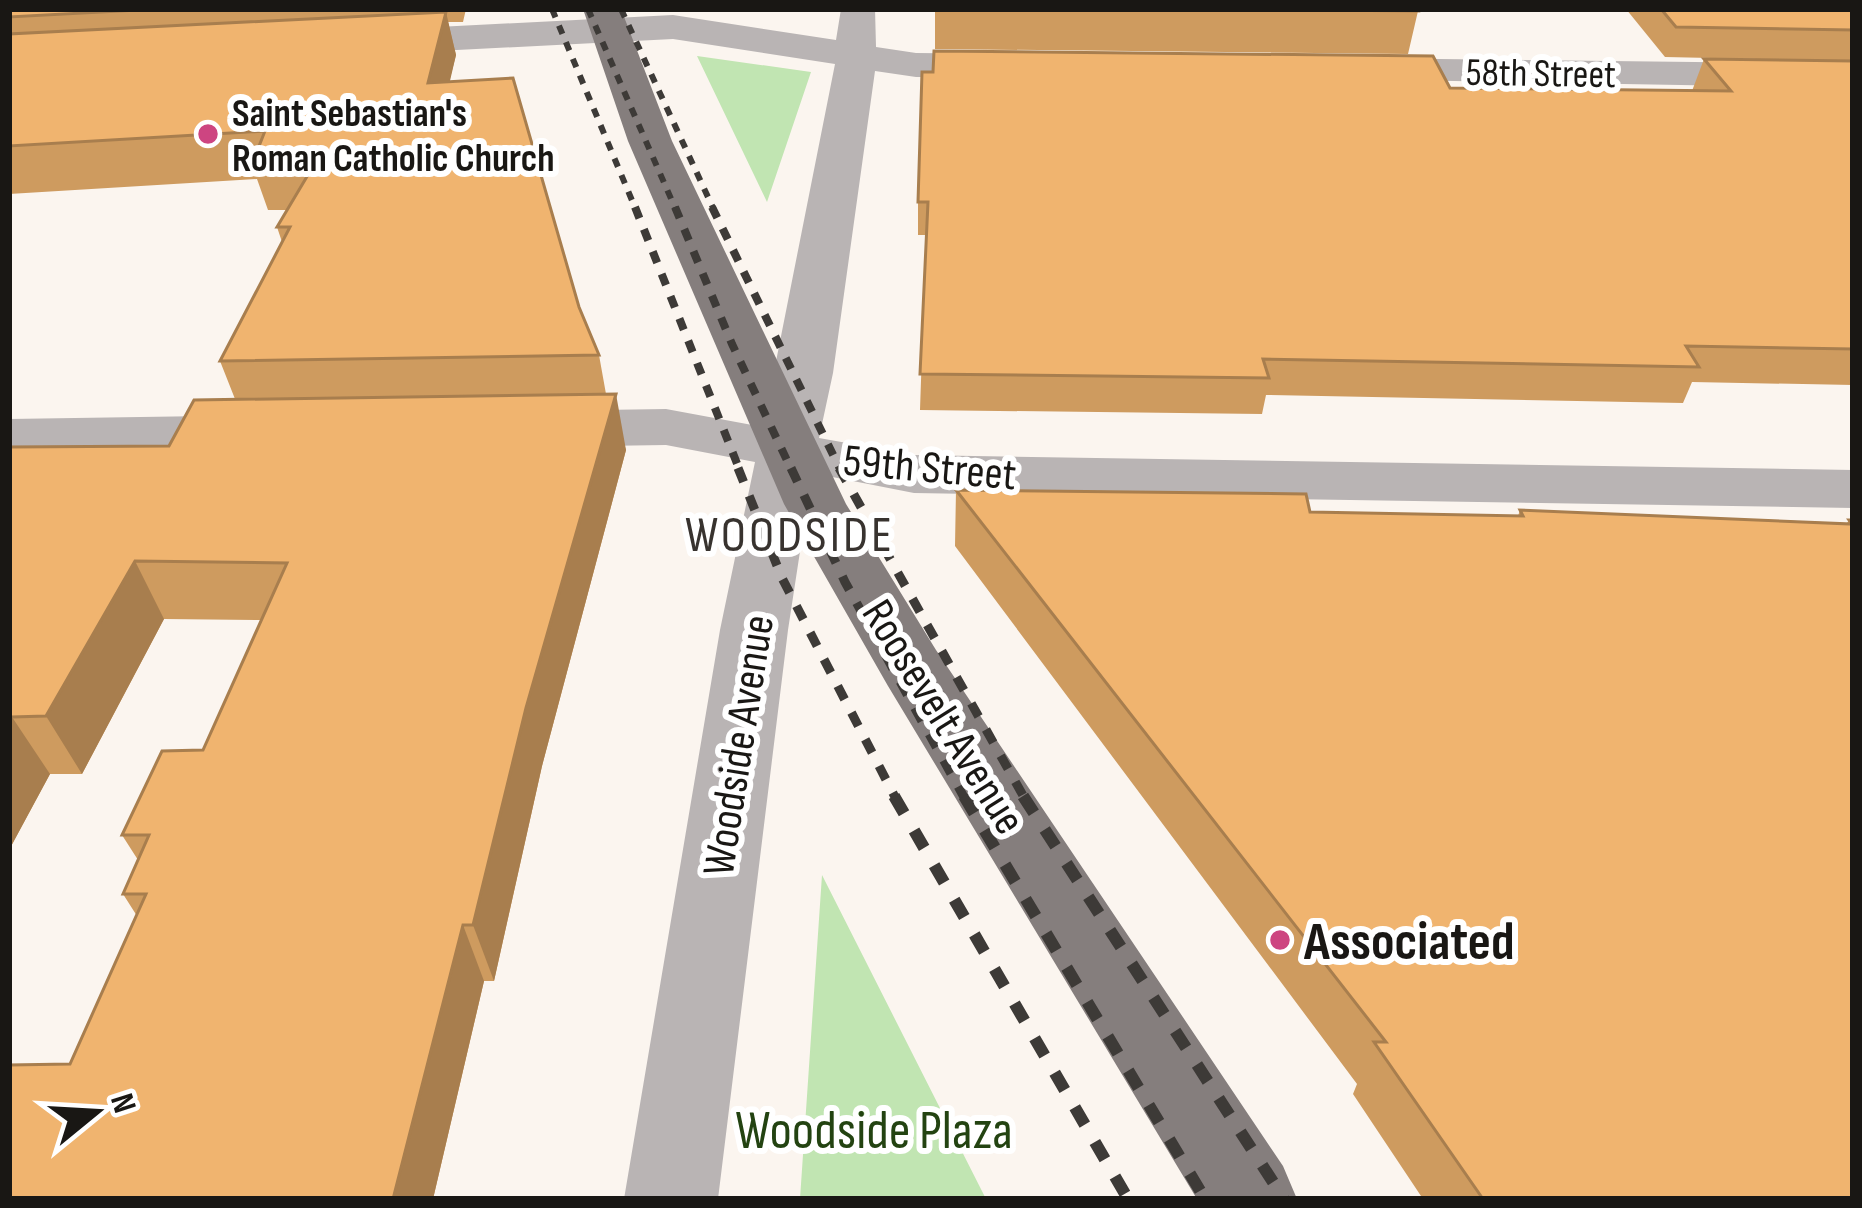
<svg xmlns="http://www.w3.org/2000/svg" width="1862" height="1208" font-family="'Sofia Sans Condensed',sans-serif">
  <rect width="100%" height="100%" fill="#fbf5ef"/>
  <path fill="#c1e5b2" d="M 697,56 L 811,72 L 767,202 Z
    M 822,875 L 986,1199 L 800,1199 Z"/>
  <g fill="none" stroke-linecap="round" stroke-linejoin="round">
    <path fill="#b9b4b4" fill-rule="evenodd" d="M 841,9 L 875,9 L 876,47 L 916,53 L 1021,54 L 1036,57 L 1042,66 L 1036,75 L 1021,78 L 916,77 L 875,71 L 833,373 L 819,438 L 914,455 L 1853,470 L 1853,508 L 914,493 L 812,473 L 788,630 L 718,1199 L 624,1199 L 720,630 L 755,462 L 666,445 L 535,447 L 515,441 L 506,429 L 515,417 L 535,411 L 666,409 L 763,427 L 835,64 L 673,39 L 360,55 L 346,51 L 340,43 L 346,35 L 360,31 L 673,15 L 836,40 Z
      M 1353,58 L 1853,64 L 1853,88 L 1338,79 L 1332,70 L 1338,61 Z
      M 264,415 L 285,420 L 293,433 L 285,446 L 264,451 L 9,455 L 9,419 Z"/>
    <path fill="#857e7d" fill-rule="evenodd" d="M 583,9 L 621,9 L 672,141 L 846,504 L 936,650 L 1283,1166 L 1297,1199 L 1197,1199 L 888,686 L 784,504 L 628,141 Z"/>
    <path stroke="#3d3a37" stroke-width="6" stroke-dasharray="9 9" stroke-linecap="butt" d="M 552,9 L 636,210
      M 588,9 L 676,210
      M 621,9 L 714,210"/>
    <path stroke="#3d3a37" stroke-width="8" stroke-dasharray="12 12" stroke-linecap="butt" d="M 635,207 L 740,471
      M 675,207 L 732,344 L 792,471
      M 712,207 L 841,471"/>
    <path stroke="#3d3a37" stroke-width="9" stroke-dasharray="15 15" stroke-linecap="butt" d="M 738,468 L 782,578 L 896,799
      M 791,468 L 845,582 L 965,799
      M 839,468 L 1025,799"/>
    <path stroke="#3d3a37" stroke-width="12" stroke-dasharray="20 20" stroke-linecap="butt" d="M 894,796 L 1128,1199
      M 964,796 L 1205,1199
      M 1023,796 L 1284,1199"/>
  </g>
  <path fill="#ce9b5f" d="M 11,9 L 466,9 L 463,22 L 448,22 L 456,55 L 449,82 L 579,307 L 599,355 L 606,394 L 626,450 L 542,766 L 494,981 L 484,981 L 433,1199 L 9,1199 L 137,916 L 123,894 L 138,860 L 122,835 L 203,750 L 261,620 L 164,619 L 82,774 L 50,774 L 9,850 L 9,447 L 169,446 L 235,399 L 220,361 L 282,242 L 277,227 L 287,210 L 268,210 L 257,179 L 9,194 L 9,11 Z
    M 935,9 L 1417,9 L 1418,11 L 1408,54 L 935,49 Z
    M 1626,9 L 1853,9 L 1853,61 L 1665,57 Z
    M 1704,59 L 1853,61 L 1853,385 L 1692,382 L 1683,403 L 1266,395 L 1262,414 L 920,410 L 926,235 L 918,235 L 918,202 L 1450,88 L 1692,91 Z
    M 956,490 L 1310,512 L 1518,516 L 1520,510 L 1847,523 L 1849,520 L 1853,520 L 1853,1199 L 1423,1199 L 1353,1094 L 1357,1084 L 955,546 Z"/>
  <path fill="#a87e4e" d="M 446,12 L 456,55 L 439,128 L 428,83 Z
    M 616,394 L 626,450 L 542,766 L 494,981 L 473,925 L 526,708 Z
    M 135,561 L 164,619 L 82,774 L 46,716 Z
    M 12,717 L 50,774 L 9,850 L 9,722 Z
    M 463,925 L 484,981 L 433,1199 L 393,1199 Z"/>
  <path fill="#f0b46f" stroke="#a87e4e" stroke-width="3" d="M 11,9 L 157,9 L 9,17 Z
    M 1206,9 L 1417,9 L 1418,11 Z
    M 1661,9 L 1853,9 L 1853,30 L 1676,27 Z
    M 446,12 L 428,83 L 513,78 L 579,307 L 599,355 L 220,361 L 290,227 L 277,227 L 315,163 L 252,164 L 265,131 L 9,146 L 9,34 Z
    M 934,51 L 1433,56 L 1450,88 L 1731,91 L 1704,59 L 1853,61 L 1853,349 L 1686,346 L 1699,367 L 1263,359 L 1269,378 L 920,374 L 928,202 L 918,202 L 922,72 L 933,72 Z
    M 616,394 L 526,708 L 473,925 L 463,925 L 393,1199 L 9,1199 L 9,1065 L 70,1064 L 146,894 L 123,894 L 149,835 L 122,835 L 162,751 L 203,750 L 287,563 L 135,561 L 46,716 L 12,717 L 9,722 L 9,447 L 169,446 L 194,400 Z
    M 956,490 L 1306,494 L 1310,512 L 1523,516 L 1520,510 L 1852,524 L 1849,520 L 1853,520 L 1853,1199 L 1483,1199 L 1374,1042 L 1386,1042 Z"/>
  <g fill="#cd4581" stroke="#fff" stroke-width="4.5">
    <circle cx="208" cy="134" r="12"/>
    <circle cx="1280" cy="940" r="12"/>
  </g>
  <g text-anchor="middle" stroke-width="12" stroke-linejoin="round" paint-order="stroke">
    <g font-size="39" fill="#191714" stroke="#fff">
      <text transform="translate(1541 72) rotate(1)" y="14">58th Street</text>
    </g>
    <g font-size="39" font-weight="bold" fill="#191714" stroke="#fff" text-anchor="start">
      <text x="232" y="126">Saint Sebastian's<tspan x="232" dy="45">Roman Catholic Church</tspan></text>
    </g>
    <g font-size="45" fill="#191714" stroke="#fff">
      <text transform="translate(930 466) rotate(5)" y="16">59th Street</text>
      <text transform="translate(945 716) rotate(58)" y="16">Roosevelt Avenue</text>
      <text transform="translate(737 745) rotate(-81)" y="16">Woodside Avenue</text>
    </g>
    <g font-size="51" letter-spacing="3" fill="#38332f" stroke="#fff">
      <text x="790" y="551">WOODSIDE</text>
    </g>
    <g font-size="54" font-weight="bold" fill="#191714" stroke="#fff" text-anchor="start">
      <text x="1304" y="959">Associated</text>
    </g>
    <g font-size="54" fill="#234311" stroke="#fff">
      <text x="874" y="1148">Woodside Plaza</text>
    </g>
  </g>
  <rect width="1862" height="1208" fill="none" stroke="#191714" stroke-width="24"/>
  <g transform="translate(96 1112) rotate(72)" stroke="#ffffff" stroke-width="9" paint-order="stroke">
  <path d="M0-9L21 45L0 30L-21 45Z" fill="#191714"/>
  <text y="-18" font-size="33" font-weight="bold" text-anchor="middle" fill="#191714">N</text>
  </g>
</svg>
